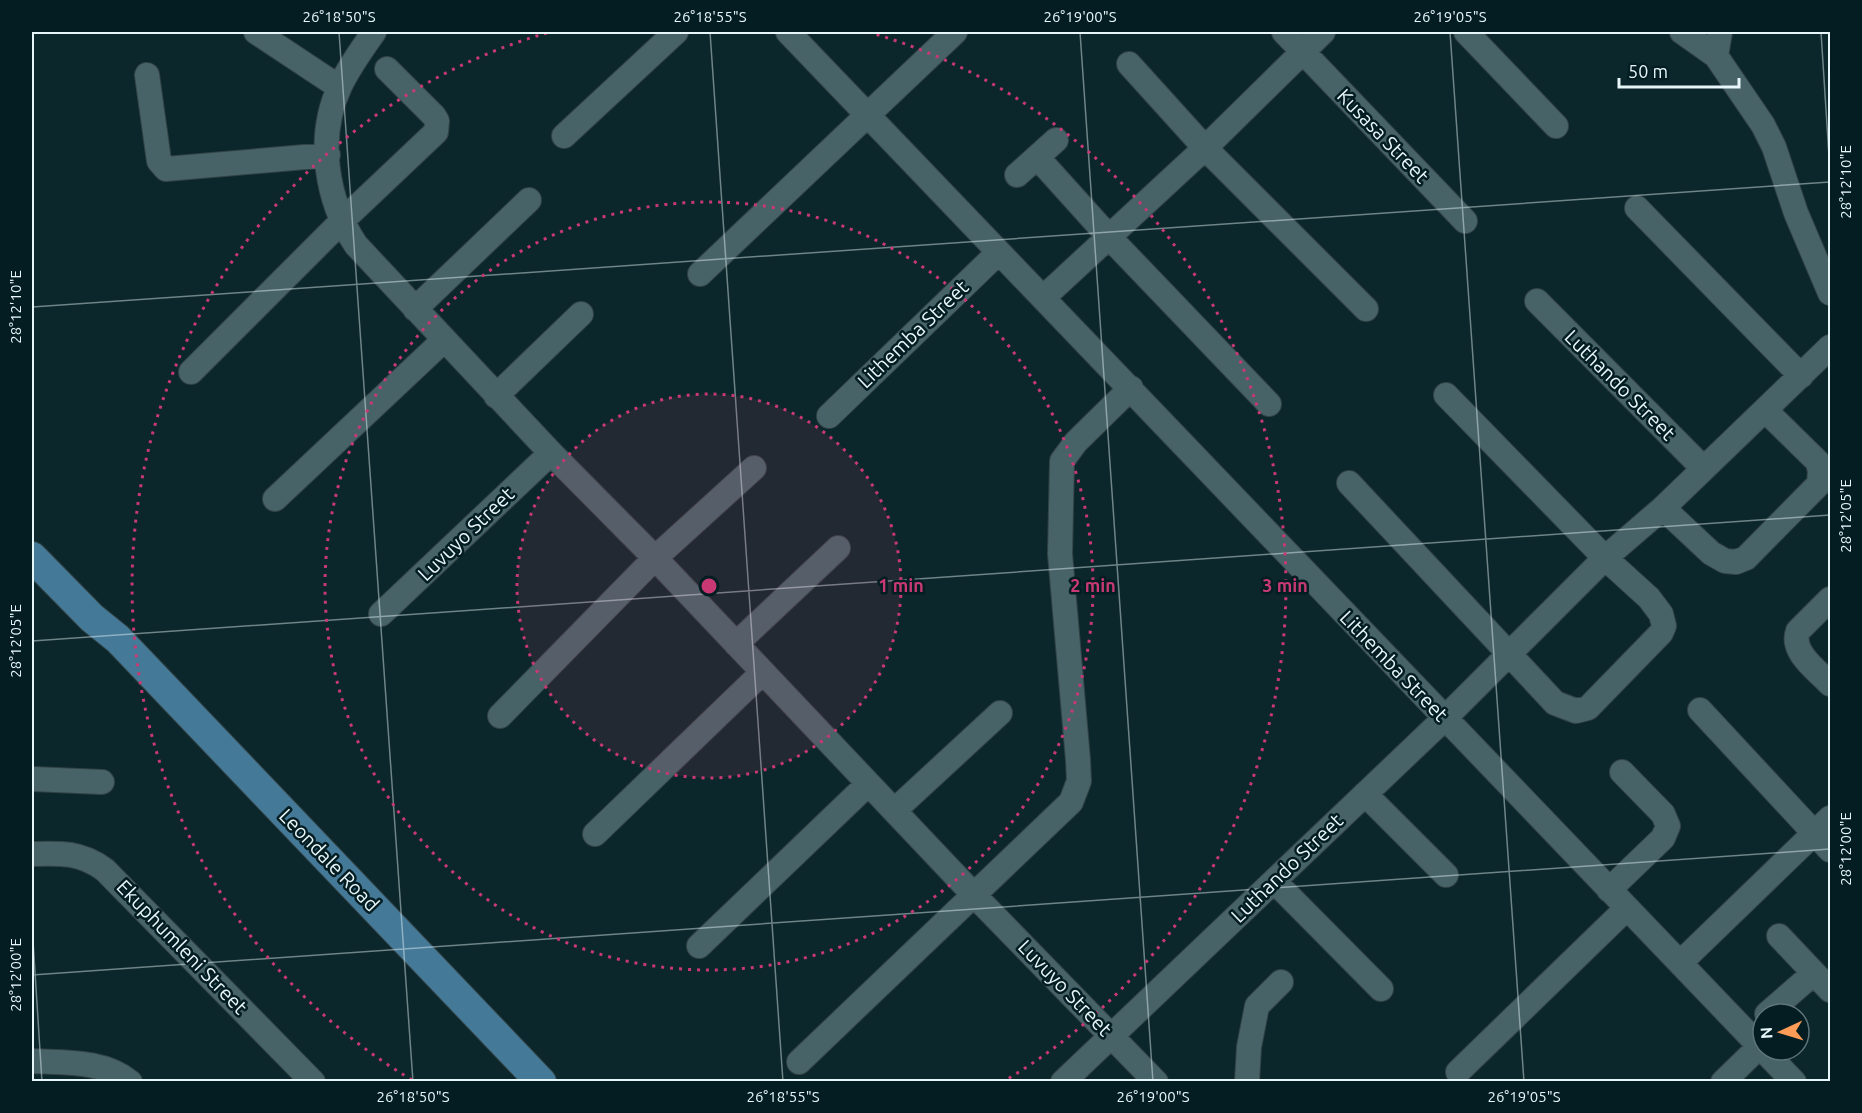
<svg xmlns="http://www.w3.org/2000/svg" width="1862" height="1113" font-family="Ubuntu,sans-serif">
  <rect width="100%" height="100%" fill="#0c272b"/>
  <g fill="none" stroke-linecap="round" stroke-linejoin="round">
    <g stroke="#334346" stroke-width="26">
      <path id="minor" d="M 256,32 L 339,87
        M 374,32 C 362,49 349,67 340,86 C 316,137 326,200 356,245 L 551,453 L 655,558 L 973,894 L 1156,1082
        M 788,32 L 1794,1082
        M 1284,32 L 1465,221
        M 1466,32 L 1556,126
        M 1682,32 L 1716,56 L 1763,125 L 1774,147 L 1796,213 L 1830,293
        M 1716,56 L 1720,32
        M 1129,64 L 1205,148 L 1366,309
        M 147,75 L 159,161 L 166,169 L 328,155
        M 564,136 L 676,32
        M 1037,157 L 1110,238 L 1269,404
        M 1017,175 L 1056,140
        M 1637,208 L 1801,376
        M 700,274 L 955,32
        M 1044,297 L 1205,148 L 1323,32
        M 1537,301 L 1703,468
        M 415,309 L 529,200
        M 191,372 L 342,221 L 436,132 L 437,121 L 434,116 L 387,69
        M 496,396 L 581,314
        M 829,416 L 998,253
        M 1349,483 L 1555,703 L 1576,711 L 1588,708 L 1661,633 L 1664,626 L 1661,614 L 1649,598 L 1605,558 L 1446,395
        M 275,499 L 444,340
        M 1663,508 L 1711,553 L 1725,561 L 1736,562 L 1746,558 L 1819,484 L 1820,472 L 1818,462 L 1765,410
        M 1830,599 L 1798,631 C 1790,652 1817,670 1830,684
        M 381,614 L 551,453
        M 736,644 L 838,548
        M 1700,710 L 1830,850
        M 500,716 L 655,558 L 754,468
        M 32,779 L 102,782
        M 1365,794 L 1446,875
        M 895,810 L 1000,713
        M 595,834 L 763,672
        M 32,854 C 60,853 81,852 105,870 L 313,1082
        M 1274,881 L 1381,989
        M 1609,890 L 1663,838 L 1668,826 L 1663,814 L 1622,772
        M 1779,936 L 1830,990
        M 699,946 L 868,784
        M 1680,963 L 1830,818
        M 1767,1014 L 1814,973
        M 32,1061 C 65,1063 103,1060 130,1082
        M 799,1062 L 1071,802 L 1079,781 L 1078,760 L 1060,554 L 1062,461 L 1076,442 L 1131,388
        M 1458,1072 L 1627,908
        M 1063,1082 L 1444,719 L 1605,558 L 1663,508 L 1830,347
        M 1247,1082 L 1249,1047 L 1257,1006 L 1281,982
        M 1723,1082 L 1759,1047"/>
    </g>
    <g stroke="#334346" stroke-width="32">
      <path id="major" d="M 32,557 L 92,618 L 118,639 L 541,1082"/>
    </g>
    <use href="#minor" stroke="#476368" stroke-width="24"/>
    <use href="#major" stroke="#457998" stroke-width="30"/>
  </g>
  <path fill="none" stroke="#e7f6f9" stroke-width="1.5" stroke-opacity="0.45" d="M 339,32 L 413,1082M 710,32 L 783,1082M 1080,32 L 1153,1082M 1450,32 L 1524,1082M 1821,32 L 1830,172M 32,307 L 1830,182M 32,641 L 1830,515M 32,925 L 42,1082M 32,975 L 1830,849"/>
  <circle cx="709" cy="586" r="192" fill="#c83973" fill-opacity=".12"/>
  <g fill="none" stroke="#c83973" stroke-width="3" stroke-dasharray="3 6">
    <circle cx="709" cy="586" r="192"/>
    <circle cx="709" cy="586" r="384"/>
    <path d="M412 1080A576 576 0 0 1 550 32M868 32A576 576 0 0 1 1006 1080"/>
  </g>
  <g text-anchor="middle" stroke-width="5" stroke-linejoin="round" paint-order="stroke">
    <g font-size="20" fill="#e7f6f9" stroke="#031d22">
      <text transform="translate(1383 136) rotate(46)" y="7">Kusasa Street</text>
      <text transform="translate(913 334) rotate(-44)" y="7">Lithemba Street</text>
      <text transform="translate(1620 385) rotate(45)" y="7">Luthando Street</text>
      <text transform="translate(466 534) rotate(-44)" y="7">Luvuyo Street</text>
      <text transform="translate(1394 666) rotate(46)" y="7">Lithemba Street</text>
      <text transform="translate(329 860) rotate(46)" y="7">Leondale Road</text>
      <text transform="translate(1287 868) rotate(-44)" y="7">Luthando Street</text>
      <text transform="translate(182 947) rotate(46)" y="7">Ekuphumleni Street</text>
      <text transform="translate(1065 988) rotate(46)" y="7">Luvuyo Street</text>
    </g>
  </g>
  <circle cx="709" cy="586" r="9" fill="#c83973" stroke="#031d22" stroke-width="3"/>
  <g font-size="18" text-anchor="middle" font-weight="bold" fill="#c83973" stroke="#031d22" stroke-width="5" stroke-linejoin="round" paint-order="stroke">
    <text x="901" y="592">1 min</text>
    <text x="1093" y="592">2 min</text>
    <text x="1285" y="592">3 min</text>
  </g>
  <rect width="1862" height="1113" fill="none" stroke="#031d22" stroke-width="66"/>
  <g transform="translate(1781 1032) rotate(266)"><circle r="28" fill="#031d22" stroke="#5e7478" stroke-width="1.5"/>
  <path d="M0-4.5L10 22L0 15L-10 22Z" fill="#fe9c57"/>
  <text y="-9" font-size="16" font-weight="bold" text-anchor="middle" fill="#e7f6f9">N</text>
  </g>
  <path d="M1619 78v9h120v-9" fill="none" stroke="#e7f6f9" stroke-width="3"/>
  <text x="1628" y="78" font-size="18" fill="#e7f6f9" stroke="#031d22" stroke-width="4.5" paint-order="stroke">50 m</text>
  <rect x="33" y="33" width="1796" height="1047" fill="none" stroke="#e7f6f9" stroke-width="2"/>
  <g font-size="15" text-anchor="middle" fill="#e7f6f9">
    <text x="339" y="22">26°18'50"S</text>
    <text x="710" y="22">26°18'55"S</text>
    <text x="1080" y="22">26°19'00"S</text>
    <text x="1450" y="22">26°19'05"S</text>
    <text transform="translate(1846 182) rotate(-90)" y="5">28°12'10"E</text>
    <text transform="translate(16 307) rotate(-90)" y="5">28°12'10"E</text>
    <text transform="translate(1846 516) rotate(-90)" y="5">28°12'05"E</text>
    <text transform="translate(16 641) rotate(-90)" y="5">28°12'05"E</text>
    <text transform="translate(1846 849) rotate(-90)" y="5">28°12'00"E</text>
    <text transform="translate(16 975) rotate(-90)" y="5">28°12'00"E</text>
    <text x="413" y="1102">26°18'50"S</text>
    <text x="783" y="1102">26°18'55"S</text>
    <text x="1153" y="1102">26°19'00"S</text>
    <text x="1524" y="1102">26°19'05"S</text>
  </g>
</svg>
